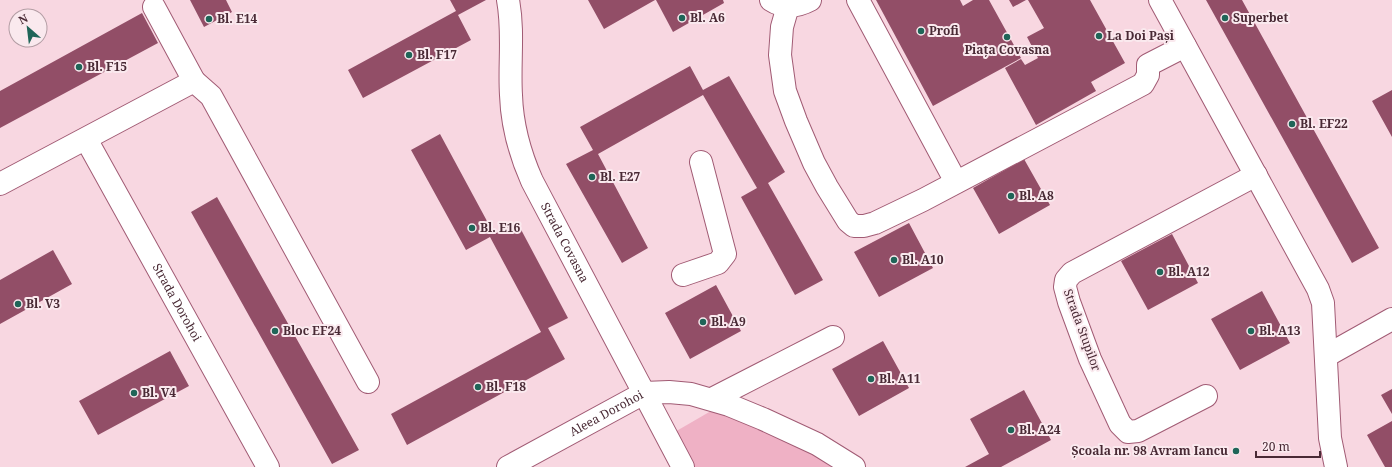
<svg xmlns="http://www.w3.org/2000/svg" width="1392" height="467" font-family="'Noto Serif',serif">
  <rect width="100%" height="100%" fill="#f8d7e1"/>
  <path fill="#efb1c5" d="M 711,411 C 758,420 796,444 837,467 L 692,467 L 673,433 Z"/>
  <path fill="#924e67" d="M 190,0 L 226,0 L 232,12 L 204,27 Z
    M 450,0 L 486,0 L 458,15 L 471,40 L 363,98 L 348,70 L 456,11 Z
    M 588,0 L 655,0 L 604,29 Z
    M 656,0 L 723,0 L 724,3 L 673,32 Z
    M 876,0 L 960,0 L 963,6 L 973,0 L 989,0 L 1021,58 L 933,106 Z
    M 1009,0 L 1026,0 L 1013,7 Z
    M 1028,0 L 1090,0 L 1125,63 L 1091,82 L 1096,91 L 1036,125 L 1005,68 L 1021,59 L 1025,65 L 1038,58 L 1027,37 L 1044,28 Z
    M 1206,0 L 1242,0 L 1379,248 L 1352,263 Z
    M 142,13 L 158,43 L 0,128 L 0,91 Z
    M 690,66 L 703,90 L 729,76 L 785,172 L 768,183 L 823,280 L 795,295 L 741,197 L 757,188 L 703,95 L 598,154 L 648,248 L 622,263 L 566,164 L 593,150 L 580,127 Z
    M 1392,90 L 1392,137 L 1372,101 Z
    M 440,134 L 494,234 L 517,222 L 568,318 L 548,328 L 565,359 L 407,445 L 391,414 L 541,332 L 490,237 L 466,250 L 411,150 Z
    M 1024,159 L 1050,205 L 999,234 L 973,188 Z
    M 217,197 L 359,450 L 332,464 L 191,212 Z
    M 909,223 L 933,268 L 879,297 L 854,252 Z
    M 1172,234 L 1198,283 L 1148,310 L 1121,261 Z
    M 53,250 L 72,284 L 0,324 L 0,280 Z
    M 716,285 L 741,331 L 690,359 L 665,313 Z
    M 1262,291 L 1290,343 L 1240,370 L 1211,319 Z
    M 883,341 L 909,388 L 859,416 L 832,369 Z
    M 170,351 L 189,386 L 98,435 L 79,401 Z
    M 1392,389 L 1392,414 L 1381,395 Z
    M 1024,390 L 1051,440 L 1001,467 L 965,467 L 989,454 L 970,419 Z
    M 1392,421 L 1392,467 L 1385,467 L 1367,435 Z"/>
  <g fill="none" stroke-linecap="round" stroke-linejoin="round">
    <g stroke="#a15b74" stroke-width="24">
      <g id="minor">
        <path id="s1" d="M 508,0 C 514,32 509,63 511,95 C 512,126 520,154 532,181 L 683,467"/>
        <path d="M 771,0 C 783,8 797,7 810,0"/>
        <path d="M 858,0 L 956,182"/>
        <path d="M 1160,0 L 1318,289 L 1323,303 L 1330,438 L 1336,467"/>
        <path d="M 788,6 L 782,27 L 780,55 L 785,91 L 796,121 L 814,163 L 827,187 L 848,221 L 854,226 L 864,226 L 875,223 L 923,200 L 1143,84 L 1148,75 L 1148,65 L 1185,46"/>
        <path d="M 194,81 L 211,96 L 368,382"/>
        <path id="s2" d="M 86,139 L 268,467"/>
        <path d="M 0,184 L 194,81 L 154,7"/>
        <path d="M 683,275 L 718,263 L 725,254 L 701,162"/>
        <path d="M 1326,356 L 1392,319"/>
        <path d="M 1206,396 L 1138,431 L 1128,432 L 1120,424 L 1090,359 L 1069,302 L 1065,287 L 1066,280 L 1072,273 L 1256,175"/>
        <path d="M 712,399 L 833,337"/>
        <path id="s3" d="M 508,467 L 644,393 L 669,392 L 691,394 L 729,405 L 763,419 L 817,444 L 854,467"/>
      </g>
    </g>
    <use href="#minor" stroke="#fff" stroke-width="22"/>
  </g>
  <g fill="#1f6558" stroke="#fae9ee" stroke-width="1.5">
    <circle cx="682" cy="18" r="4"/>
    <circle cx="1225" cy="18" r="4"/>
    <circle cx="209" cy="19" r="4"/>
    <circle cx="921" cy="31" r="4"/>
    <circle cx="1099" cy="36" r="4"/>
    <circle cx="1007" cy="37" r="4"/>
    <circle cx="409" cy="55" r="4"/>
    <circle cx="79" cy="67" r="4"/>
    <circle cx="1292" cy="124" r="4"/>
    <circle cx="592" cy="177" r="4"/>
    <circle cx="1011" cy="196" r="4"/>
    <circle cx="472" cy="228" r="4"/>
    <circle cx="894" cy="260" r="4"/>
    <circle cx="1160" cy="272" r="4"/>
    <circle cx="18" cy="304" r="4"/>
    <circle cx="703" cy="322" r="4"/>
    <circle cx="275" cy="331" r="4"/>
    <circle cx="1251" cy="331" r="4"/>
    <circle cx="871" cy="379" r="4"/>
    <circle cx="478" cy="387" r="4"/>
    <circle cx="134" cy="393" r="4"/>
    <circle cx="1011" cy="430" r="4"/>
    <circle cx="1236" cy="451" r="4"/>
  </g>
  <g text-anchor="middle" stroke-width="4" stroke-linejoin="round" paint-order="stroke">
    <g font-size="12" font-weight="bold" fill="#492a35" stroke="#fae9ee" text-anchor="start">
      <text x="690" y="22">Bl. A6</text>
      <text x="1233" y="22">Superbet</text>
      <text x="217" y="23">Bl. E14</text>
      <text x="929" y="35">Profi</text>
      <text x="1107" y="40">La Doi Pași</text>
      <text x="1007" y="54" text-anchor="middle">Piața Covasna</text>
      <text x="417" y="59">Bl. F17</text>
      <text x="87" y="71">Bl. F15</text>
      <text x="1300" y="128">Bl. EF22</text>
      <text x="600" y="181">Bl. E27</text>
      <text x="1019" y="200">Bl. A8</text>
      <text x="480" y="232">Bl. E16</text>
      <text x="902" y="264">Bl. A10</text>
      <text x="1168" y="276">Bl. A12</text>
      <text x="26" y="308">Bl. V3</text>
      <text x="711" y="326">Bl. A9</text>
      <text x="283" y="335">Bloc EF24</text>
      <text x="1259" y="335">Bl. A13</text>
      <text x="879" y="383">Bl. A11</text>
      <text x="486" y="391">Bl. F18</text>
      <text x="142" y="397">Bl. V4</text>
      <text x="1019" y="434">Bl. A24</text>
      <text x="1228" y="455" text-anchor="end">Școala nr. 98 Avram Iancu</text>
    </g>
    <g font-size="12" fill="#492a35" stroke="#fae9ee">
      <text dy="4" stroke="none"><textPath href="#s1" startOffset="254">Strada Covasna</textPath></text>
      <text dy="4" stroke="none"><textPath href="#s2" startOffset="187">Strada Dorohoi</textPath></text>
      <text transform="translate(1082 330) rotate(70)" y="4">Strada Stupilor</text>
      <text dy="4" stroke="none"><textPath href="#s3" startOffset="112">Aleea Dorohoi</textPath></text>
    </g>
  </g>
  <g transform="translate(28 28) rotate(332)"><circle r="19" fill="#fae9ee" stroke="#b39da4"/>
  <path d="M0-3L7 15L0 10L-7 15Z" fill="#1f6558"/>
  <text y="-6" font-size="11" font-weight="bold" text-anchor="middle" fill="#492a35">N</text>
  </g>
  <path d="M1256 451v6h64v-6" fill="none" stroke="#492a35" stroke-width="2"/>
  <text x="1262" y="451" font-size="12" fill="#492a35" stroke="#fae9ee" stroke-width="3" paint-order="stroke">20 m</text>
</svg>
